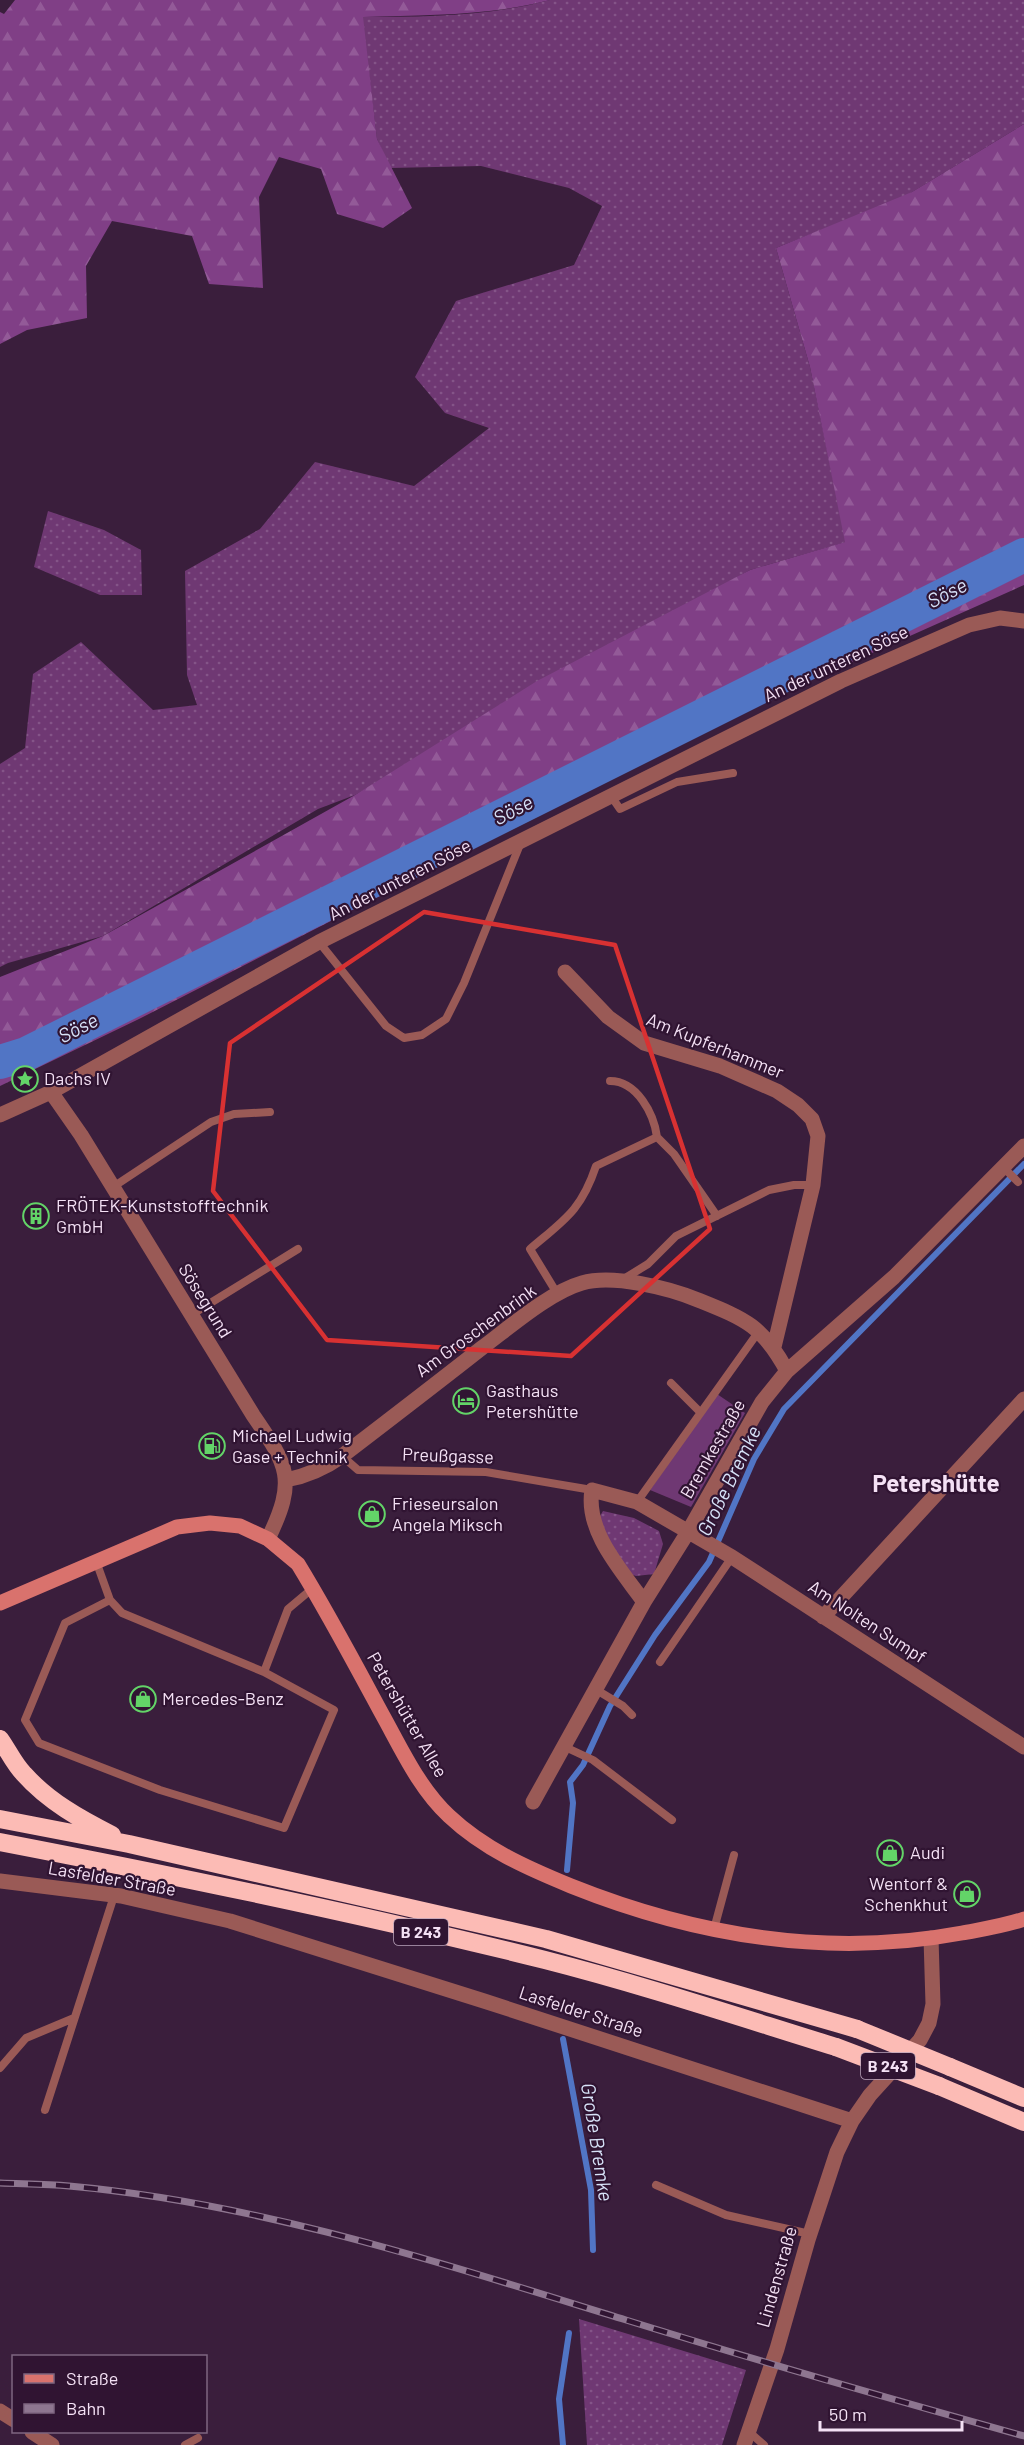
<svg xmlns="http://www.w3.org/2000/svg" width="1024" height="2445" font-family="Barlow,sans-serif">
  <defs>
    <pattern id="grass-dots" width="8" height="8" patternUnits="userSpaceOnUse" patternTransform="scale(1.5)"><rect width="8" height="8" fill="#6f3873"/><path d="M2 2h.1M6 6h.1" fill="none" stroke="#845488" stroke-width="1.8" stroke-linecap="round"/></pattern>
    <pattern id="forest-firs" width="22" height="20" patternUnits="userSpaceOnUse" patternTransform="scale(1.5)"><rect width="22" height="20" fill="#803f86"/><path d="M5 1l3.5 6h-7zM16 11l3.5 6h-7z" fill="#935a98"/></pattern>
  </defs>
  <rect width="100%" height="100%" fill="#3a1e3c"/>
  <path fill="url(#grass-dots)" d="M 550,0 L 1024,0 L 1024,124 L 904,197 L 776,248 L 810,367 L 846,542 L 750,570 L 355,795 L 318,809 L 103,936 L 8,963 L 0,967 L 0,764 L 25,748 L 33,674 L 81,642 L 153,710 L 197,705 L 187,675 L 185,571 L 260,529 L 315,462 L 414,486 L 489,428 L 445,413 L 415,377 L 456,301 L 574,265 L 602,206 L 569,188 L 481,166 L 390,168 L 377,139 L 362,17 C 424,17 490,16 550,0 Z
    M 48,511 L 104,530 L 141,550 L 142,595 L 100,595 L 34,567 Z
    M 603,1511 L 634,1518 L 659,1531 L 663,1544 L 654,1574 L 636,1576 L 630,1574 L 602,1532 L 600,1516 Z
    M 579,2319 L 746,2370 L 722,2445 L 587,2445 Z"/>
  <path fill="url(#forest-firs)" d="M 15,0 L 550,0 C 489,16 425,15 363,17 L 377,139 L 412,208 L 383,228 L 337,214 L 321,169 L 279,157 L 259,197 L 263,288 L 209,284 L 192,236 L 112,221 L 86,266 L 87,318 L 27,330 L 0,344 L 0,12 L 4,14 Z
    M 1024,124 L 1024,585 L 742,711 L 139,1019 L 0,1086 L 0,977 L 103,936 L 355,795 L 537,681 L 750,570 L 845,542 L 810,367 L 776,248 L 912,192 Z"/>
  <path fill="#6f3873" d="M 717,1394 L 745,1413 L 691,1507 L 650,1490 Z"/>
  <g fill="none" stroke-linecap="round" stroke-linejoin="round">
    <path stroke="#5175c5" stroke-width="6" d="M 567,1870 L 573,1803 L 570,1782 L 583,1765 L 610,1706 L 655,1635 L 709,1562 L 754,1459 L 784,1409 L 1024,1164
      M 563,2039 L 591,2190 L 593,2250
      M 563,2445 L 559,2399 L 569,2333"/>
    <path stroke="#5175c5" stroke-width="34" d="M 0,1062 L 26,1054 L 1024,555"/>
    <path stroke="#9a5a56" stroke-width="8" d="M 611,796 L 620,809 L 677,782 L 733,773
      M 319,942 L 386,1026 L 404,1038 L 422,1035 L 446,1019 L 464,983 L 521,842
      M 610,1081 C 637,1081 654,1114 657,1137
      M 1003,1167 L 1018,1182
      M 113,1187 L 211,1122 L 234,1114 L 270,1112
      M 622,1280 L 648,1264 L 676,1236 L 769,1190 L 794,1185 L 813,1185
      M 558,1295 L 530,1249 C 564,1220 581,1211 596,1166 L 657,1137 L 674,1154 L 717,1216
      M 191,1315 L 298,1249
      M 671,1383 L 700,1412
      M 342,1456 L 358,1470 L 486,1472 L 592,1490
      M 637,1502 L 759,1331
      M 96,1561 L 110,1600 L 122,1613 L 264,1672 L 288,1609 L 313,1588
      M 110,1600 L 65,1623 L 25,1720 L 39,1743 L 160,1790 L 284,1828 L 334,1710 L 264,1672
      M 660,1662 L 732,1557
      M 595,1689 L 623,1706 L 632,1715
      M 563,1746 L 593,1760 L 672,1820
      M 714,1929 L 734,1855
      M 0,2068 L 26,2038 L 74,2018
      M 45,2110 L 114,1896
      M 656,2185 L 726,2215 L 810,2234
      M 748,2431 L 764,2445
      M 185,2445 L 198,2438"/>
    <path stroke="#9a5a56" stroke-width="15" d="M 565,972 L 608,1017 L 644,1043 L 720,1066 L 777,1091 L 798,1105 L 812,1119 L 818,1136 L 813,1185 L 774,1347
      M 51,1092 L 81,1135 L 253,1415 C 288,1466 297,1479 268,1539
      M 0,1115 L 51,1092 L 319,942 L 841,681 L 969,625 L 1000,618 L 1024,621
      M 286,1480 C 307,1476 325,1468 342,1456 C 389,1420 436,1384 483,1347 C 510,1327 550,1292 582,1283 C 613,1274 669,1288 698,1300 C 745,1319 762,1325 787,1371
      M 644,1602 C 621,1570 585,1531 592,1490 L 637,1502 L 732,1557 L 1024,1747
      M 823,1617 L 1024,1399
      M 533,1802 L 644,1602 L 688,1532 L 762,1402 L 787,1371 L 894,1277 L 1024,1146
      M 0,1881 L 121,1896 L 230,1921 L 484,2001 L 852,2121
      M 0,2411 L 14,2420
      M 32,2432 L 52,2445
      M 744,2445 L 777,2349 L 808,2240 L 837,2152 L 852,2121 L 870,2095 L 920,2040 L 929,2023 L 933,2004 L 931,1938"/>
    <path stroke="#d9726d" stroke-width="15" d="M 0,1603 L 177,1527 L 210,1523 L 240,1526 L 268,1539 L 298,1564 C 328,1613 355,1664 382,1714 C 402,1750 419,1788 449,1816 C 484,1849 527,1868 571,1886 C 696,1936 828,1958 962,1933 C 983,1929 1004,1926 1024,1919"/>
    <path stroke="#fcbbb5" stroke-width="18" d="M 0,1739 C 8,1750 14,1764 24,1774 C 48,1801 80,1819 112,1835
      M 0,1819 L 129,1844 L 546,1939 L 857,2029
      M 0,1842 C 182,1877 365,1915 545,1960 C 643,1985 739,2017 836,2047
      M 950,2067 L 1024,2098
      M 939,2086 L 1024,2122"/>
    <g stroke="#8e7690" stroke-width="7">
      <path id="rail" d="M 0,2183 C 23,2184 46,2184 69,2186 C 260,2203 444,2264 626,2320 C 758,2361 891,2399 1024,2436"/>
    </g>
    <use href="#rail" stroke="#301432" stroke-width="4.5" stroke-dasharray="14" stroke-linecap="butt"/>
    <path stroke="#fcbbb5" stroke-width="18" d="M 857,2029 L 950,2067
      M 836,2047 L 939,2086"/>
  </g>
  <path fill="none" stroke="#d83132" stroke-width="4.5" stroke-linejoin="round" d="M 424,912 L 615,945 L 710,1229 L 571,1356 L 327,1340 L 213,1191 L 230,1043 Z"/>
  <defs>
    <g id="sight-ring" transform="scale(1.35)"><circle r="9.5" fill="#301432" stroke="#63d468" stroke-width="1.5"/><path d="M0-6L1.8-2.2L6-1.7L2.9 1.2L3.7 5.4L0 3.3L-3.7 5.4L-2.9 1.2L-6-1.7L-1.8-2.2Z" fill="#63d468"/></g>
    <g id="building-ring" transform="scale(1.35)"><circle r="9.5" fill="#301432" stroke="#63d468" stroke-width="1.5"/><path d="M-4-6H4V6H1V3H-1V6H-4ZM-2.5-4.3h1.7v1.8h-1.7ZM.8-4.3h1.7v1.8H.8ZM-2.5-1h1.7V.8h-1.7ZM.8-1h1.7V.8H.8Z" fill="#63d468"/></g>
    <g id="hotel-ring" transform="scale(1.35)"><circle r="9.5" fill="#301432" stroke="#63d468" stroke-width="1.5"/><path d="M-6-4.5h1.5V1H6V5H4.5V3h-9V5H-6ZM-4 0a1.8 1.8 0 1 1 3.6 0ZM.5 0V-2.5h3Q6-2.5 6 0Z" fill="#63d468"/></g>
    <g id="fuel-ring" transform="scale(1.35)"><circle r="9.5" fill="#301432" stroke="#63d468" stroke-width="1.5"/><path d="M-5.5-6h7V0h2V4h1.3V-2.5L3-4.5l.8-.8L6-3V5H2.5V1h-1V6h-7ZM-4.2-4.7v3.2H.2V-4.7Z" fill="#63d468"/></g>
    <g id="shop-ring" transform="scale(1.35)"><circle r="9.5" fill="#301432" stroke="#63d468" stroke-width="1.5"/><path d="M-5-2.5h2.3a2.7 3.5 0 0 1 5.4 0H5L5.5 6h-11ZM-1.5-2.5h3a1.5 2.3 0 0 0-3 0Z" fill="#63d468"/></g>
  </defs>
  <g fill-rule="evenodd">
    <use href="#sight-ring" x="25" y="1079"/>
    <use href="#building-ring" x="36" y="1216"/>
    <use href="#hotel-ring" x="466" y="1401"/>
    <use href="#fuel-ring" x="212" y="1446"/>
    <use href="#shop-ring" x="372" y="1514"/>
    <use href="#shop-ring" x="143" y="1699"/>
    <use href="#shop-ring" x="890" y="1853"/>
    <use href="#shop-ring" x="967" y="1894"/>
  </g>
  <g text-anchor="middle" stroke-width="4.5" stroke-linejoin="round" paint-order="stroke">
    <g fill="#301432" stroke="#b9a4ba" stroke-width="1.5">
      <rect x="394" y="1919" width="54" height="26" rx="4.5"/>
      <rect x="861" y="2053" width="54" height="26" rx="4.5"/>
    </g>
    <g font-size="16" font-weight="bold" fill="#f4e1f5">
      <text x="421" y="1938">B 243</text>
      <text x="888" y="2072">B 243</text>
    </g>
    <g font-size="18" fill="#f4e1f5" stroke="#301432">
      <text transform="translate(836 664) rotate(-25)" y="6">An der unteren Söse</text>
      <text transform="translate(400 880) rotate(-27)" y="6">An der unteren Söse</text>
      <text transform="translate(715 1046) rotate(22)" y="6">Am Kupferhammer</text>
      <text transform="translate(205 1301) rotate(58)" y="6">Sösegrund</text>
      <text transform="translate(476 1331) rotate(-36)" y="6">Am Groschenbrink</text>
      <text transform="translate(713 1449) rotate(-60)" y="6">Bremkestraße</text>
      <text transform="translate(448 1456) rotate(2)" y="6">Preußgasse</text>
      <text transform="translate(867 1622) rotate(33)" y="6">Am Nolten Sumpf</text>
      <text transform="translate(407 1715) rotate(60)" y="6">Petershütter Allee</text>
      <text transform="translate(112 1879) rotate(10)" y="6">Lasfelder Straße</text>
      <text transform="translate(581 2012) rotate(18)" y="6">Lasfelder Straße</text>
      <text transform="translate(777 2277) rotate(-74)" y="6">Lindenstraße</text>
    </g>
    <g font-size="18" fill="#f4e1f5" stroke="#301432" text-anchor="start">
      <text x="44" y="1085">Dachs IV</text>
      <text x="56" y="1212">FRÖTEK-Kunststofftechnik<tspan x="56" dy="21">GmbH</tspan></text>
      <text x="486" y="1397">Gasthaus<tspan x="486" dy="21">Petershütte</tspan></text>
      <text x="232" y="1442">Michael Ludwig<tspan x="232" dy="21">Gase + Technik</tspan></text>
      <text x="392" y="1510">Frieseursalon<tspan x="392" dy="21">Angela Miksch</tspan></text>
      <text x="162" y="1705">Mercedes-Benz</text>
      <text x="910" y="1859">Audi</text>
      <text x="948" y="1890" text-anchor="end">Wentorf &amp;<tspan x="948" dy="21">Schenkhut</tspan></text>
    </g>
    <g font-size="20" font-style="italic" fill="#d7e2f8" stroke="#301432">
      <text transform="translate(947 593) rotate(-27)" y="7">Söse</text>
      <text transform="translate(513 810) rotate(-27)" y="7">Söse</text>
      <text transform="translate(78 1028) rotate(-27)" y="7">Söse</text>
      <text transform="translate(729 1481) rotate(-64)" y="7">Große Bremke</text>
      <text transform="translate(597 2142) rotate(81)" y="7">Große Bremke</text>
    </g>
    <g font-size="24" font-weight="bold" fill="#f4e1f5" stroke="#301432">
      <text x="936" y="1492">Petershütte</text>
    </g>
  </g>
  <rect x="12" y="2355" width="195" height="78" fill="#301432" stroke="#7e6680" stroke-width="1.5"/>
  <rect x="24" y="2374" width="30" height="9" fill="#d9726d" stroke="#7e6680" stroke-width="1.5"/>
  <text x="66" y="2385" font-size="18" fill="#f4e1f5">Straße</text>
  <rect x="24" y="2404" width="30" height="9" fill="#8e7690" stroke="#7e6680" stroke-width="1.5"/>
  <text x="66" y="2415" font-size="18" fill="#f4e1f5">Bahn</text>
  <path d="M820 2421v9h142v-9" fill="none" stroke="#f4e1f5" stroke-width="3"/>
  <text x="829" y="2421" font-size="18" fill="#f4e1f5" stroke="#301432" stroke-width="4.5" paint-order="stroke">50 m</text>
</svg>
